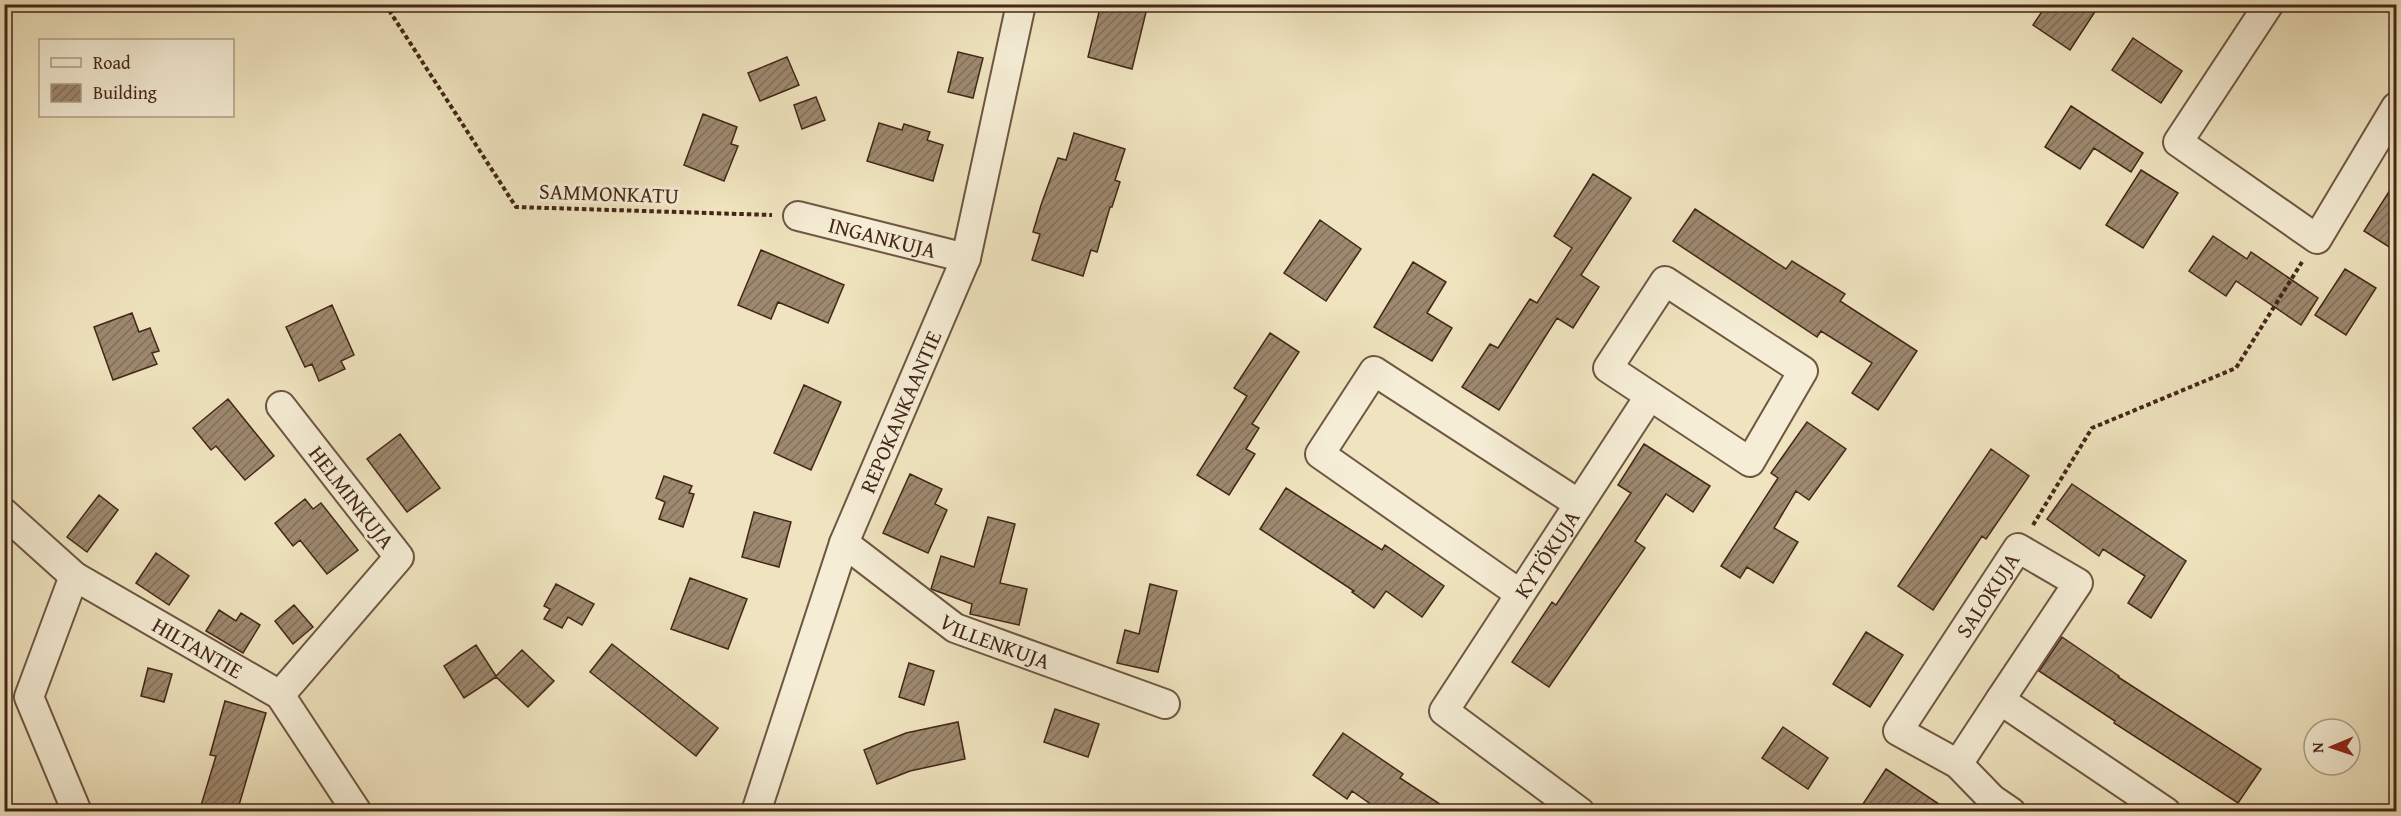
<svg xmlns="http://www.w3.org/2000/svg" width="2401" height="816" font-family="'Gentium Book Plus',serif">
  <defs>
    <pattern id="building-hatch" width="6" height="6" patternUnits="userSpaceOnUse" patternTransform="scale(1.5)"><rect width="6" height="6" fill="#9d896f"/><path d="M-1 1l2-2M0 6l6-6M5 7l2-2" fill="none" stroke="#82705a"/></pattern>
  </defs>
  <rect width="100%" height="100%" fill="#efe4bf"/>
  <filter id="stains"><feTurbulence type="fractalNoise" baseFrequency=".00333" numOctaves="4"/><feColorMatrix values="0 0 0 0 .2 0 0 0 0 .09 0 0 0 0 .02 0 0 0 .5 -.17"/></filter>
  <radialGradient id="worn" r=".72"><stop offset=".6" stop-color="#630" stop-opacity="0"/><stop offset="1" stop-color="#630" stop-opacity=".3"/></radialGradient>
  <path fill="url(#building-hatch)" stroke="#442618" stroke-width="1.5" d="M 1101,4 L 1148,4 L 1132,69 L 1088,57 Z
    M 2047,4 L 2100,4 L 2070,50 L 2033,25 Z
    M 2133,38 L 2182,71 L 2161,103 L 2112,70 Z
    M 958,52 L 983,58 L 973,98 L 948,92 Z
    M 787,57 L 799,85 L 760,101 L 748,73 Z
    M 816,97 L 825,120 L 802,129 L 794,105 Z
    M 2071,106 L 2143,153 L 2131,172 L 2094,148 L 2080,169 L 2045,147 Z
    M 703,114 L 737,127 L 731,144 L 738,146 L 724,181 L 684,165 Z
    M 879,123 L 902,130 L 904,124 L 930,132 L 927,140 L 943,145 L 933,181 L 867,161 Z
    M 1074,133 L 1125,149 L 1115,180 L 1120,182 L 1112,207 L 1110,207 L 1097,252 L 1091,250 L 1083,276 L 1032,260 L 1040,234 L 1033,232 L 1041,205 L 1058,158 L 1066,160 Z
    M 2141,170 L 2178,193 L 2143,248 L 2106,225 Z
    M 1593,174 L 1631,198 L 1581,275 L 1599,287 L 1573,328 L 1557,318 L 1499,410 L 1462,387 L 1490,344 L 1498,348 L 1530,299 L 1537,303 L 1572,248 L 1554,236 Z
    M 2397,179 L 2397,252 L 2364,231 Z
    M 1695,209 L 1786,269 L 1792,261 L 1845,294 L 1840,301 L 1917,351 L 1878,410 L 1852,393 L 1872,363 L 1821,331 L 1817,337 L 1673,241 Z
    M 1320,220 L 1361,249 L 1326,301 L 1284,273 Z
    M 2213,236 L 2247,259 L 2251,252 L 2318,298 L 2301,325 L 2236,281 L 2226,296 L 2189,271 Z
    M 761,250 L 844,285 L 828,323 L 778,302 L 771,319 L 738,305 Z
    M 1413,262 L 1446,282 L 1427,313 L 1452,328 L 1432,361 L 1374,327 Z
    M 2345,269 L 2376,288 L 2346,335 L 2315,315 Z
    M 332,305 L 354,355 L 341,361 L 345,369 L 319,381 L 312,364 L 305,367 L 286,327 Z
    M 132,313 L 139,332 L 150,328 L 159,351 L 152,353 L 157,364 L 113,380 L 94,327 Z
    M 1270,333 L 1299,352 L 1252,424 L 1259,428 L 1246,449 L 1255,454 L 1229,495 L 1197,475 L 1247,396 L 1234,388 Z
    M 804,385 L 841,402 L 811,470 L 774,453 Z
    M 228,399 L 274,456 L 245,480 L 216,446 L 211,450 L 193,428 Z
    M 1807,422 L 1846,449 L 1809,500 L 1796,491 L 1774,528 L 1798,542 L 1773,583 L 1747,567 L 1740,578 L 1721,566 L 1778,478 L 1771,473 Z
    M 400,434 L 440,488 L 407,512 L 367,459 Z
    M 1644,444 L 1710,486 L 1693,512 L 1666,494 L 1635,541 L 1645,548 L 1549,687 L 1512,662 L 1552,602 L 1556,605 L 1631,493 L 1618,485 Z
    M 1991,449 L 2029,476 L 1986,539 L 1982,536 L 1933,610 L 1898,586 Z
    M 910,474 L 942,489 L 935,504 L 947,510 L 928,553 L 883,533 Z
    M 664,476 L 692,486 L 689,493 L 694,494 L 683,527 L 659,519 L 665,502 L 656,498 Z
    M 2072,484 L 2186,561 L 2151,618 L 2128,603 L 2145,576 L 2103,549 L 2099,556 L 2047,519 Z
    M 1286,488 L 1382,550 L 1385,545 L 1444,586 L 1422,617 L 1386,591 L 1374,608 L 1352,592 L 1354,591 L 1260,529 Z
    M 99,495 L 118,510 L 87,552 L 67,537 Z
    M 305,499 L 313,509 L 321,503 L 358,550 L 327,574 L 300,540 L 293,546 L 275,523 Z
    M 754,512 L 791,522 L 779,567 L 742,557 Z
    M 988,517 L 1015,524 L 1000,583 L 1027,589 L 1019,625 L 970,614 L 972,604 L 931,589 L 941,556 L 974,567 Z
    M 156,553 L 189,576 L 169,605 L 136,583 Z
    M 690,578 L 747,599 L 728,649 L 671,629 Z
    M 556,584 L 594,604 L 582,625 L 568,617 L 562,628 L 544,619 L 550,609 L 544,606 Z
    M 1150,584 L 1177,591 L 1158,672 L 1117,663 L 1125,630 L 1139,634 Z
    M 294,605 L 313,627 L 293,644 L 275,621 Z
    M 219,610 L 236,621 L 241,613 L 260,625 L 243,653 L 206,631 Z
    M 1866,632 L 1903,655 L 1870,707 L 1833,684 Z
    M 2062,637 L 2119,676 L 2118,677 L 2261,769 L 2238,803 L 2114,723 L 2115,721 L 2039,671 Z
    M 612,644 L 718,728 L 696,756 L 590,672 Z
    M 476,645 L 496,676 L 522,650 L 554,681 L 528,707 L 496,677 L 464,698 L 444,666 Z
    M 909,663 L 934,671 L 924,705 L 899,697 Z
    M 148,668 L 172,674 L 164,702 L 141,696 Z
    M 225,701 L 266,713 L 237,812 L 199,812 L 216,756 L 210,755 Z
    M 1055,709 L 1099,724 L 1088,757 L 1044,742 Z
    M 958,722 L 965,759 L 910,771 L 877,784 L 864,750 L 906,733 Z
    M 1783,727 L 1828,758 L 1808,789 L 1762,758 Z
    M 1343,733 L 1403,774 L 1400,778 L 1452,812 L 1382,812 L 1352,791 L 1347,799 L 1313,775 Z
    M 1886,769 L 1951,812 L 1875,812 L 1863,804 Z"/>
  <g fill="none" stroke-linecap="round" stroke-linejoin="round">
    <g stroke="#6f5642" stroke-width="32">
      <g id="minor">
        <path d="M 2269,4 L 2178,142 L 2317,239 L 2396,107"/>
        <path id="s1" d="M 798,216 L 966,258"/>
        <path d="M 1665,281 L 1803,371 L 1750,462 L 1608,368 Z"/>
        <path id="s2" d="M 4,513 L 74,576 L 280,695 L 357,812"/>
        <path id="s3" d="M 844,543 L 955,628 L 1165,704"/>
        <path d="M 74,576 L 29,697 L 77,812"/>
        <path d="M 1520,594 L 1320,454 L 1374,371 L 1579,504"/>
        <path d="M 280,695 L 399,557 L 281,406"/>
        <path d="M 1958,764 L 2000,700"/>
        <path id="s4" d="M 756,812 L 844,543 L 966,258 L 1021,4"/>
        <path id="s5" d="M 1580,812 L 1444,711 L 1649,397"/>
        <path id="s6" d="M 2011,812 L 1992,799 L 1958,764 L 1898,731 L 2018,548 L 2078,583 L 2000,700 L 2166,812"/>
      </g>
    </g>
    <path stroke="#442618" stroke-width="4" stroke-dasharray="4.5 3" stroke-linecap="butt" d="M 385,4 L 516,207 L 772,215
      M 2033,525 L 2092,428 L 2236,368 L 2302,262"/>
    <use href="#minor" stroke="#f5edd5" stroke-width="28"/>
  </g>
  <g text-anchor="middle" stroke-width="6" stroke-linejoin="round" paint-order="stroke">
    <g font-size="22" fill="#442618" stroke="#f5edd5">
      <text transform="translate(609 193) rotate(2)" y="8">SAMMONKATU</text>
      <text dy="8" stroke="none"><textPath href="#s1" startOffset="87">INGANKUJA</textPath></text>
      <text dy="8" stroke="none"><textPath href="#s4" startOffset="426">REPOKANKAANTIE</textPath></text>
      <text transform="translate(352 497) rotate(52)" y="8">HELMINKUJA</text>
      <text dy="8" stroke="none"><textPath href="#s5" startOffset="357">KYTÖKUJA</textPath></text>
      <text dy="8" stroke="none"><textPath href="#s6" startOffset="303">SALOKUJA</textPath></text>
      <text dy="8" stroke="none"><textPath href="#s3" startOffset="182">VILLENKUJA</textPath></text>
      <text dy="8" stroke="none"><textPath href="#s2" startOffset="237">HILTANTIE</textPath></text>
    </g>
  </g>
  <rect width="2401" height="816" fill="none" stroke="#efe4bf" stroke-width="24"/>
  <rect x="6" y="6" width="2389" height="804" fill="none" stroke="#442618" stroke-width="3"/>
  <rect x="12" y="12" width="2377" height="792" fill="none" stroke="#442618" stroke-width="1.5"/>
  <rect x="39" y="39" width="195" height="78" fill="#f5edd5" stroke="#ae9d89" stroke-width="1.5"/>
  <rect x="51" y="58" width="30" height="9" fill="#f5edd5" stroke="#ae9d89" stroke-width="1.5"/>
  <text x="93" y="69" font-size="18" fill="#442618">Road</text>
  <rect x="51" y="84" width="30" height="18" fill="url(#building-hatch)" stroke="#ae9d89" stroke-width="1.5"/>
  <text x="93" y="99" font-size="18" fill="#442618">Building</text>
  <g transform="translate(2332 747) rotate(268)"><circle r="28" fill="#f5edd5" stroke="#ae9d89" stroke-width="1.5"/>
  <path d="M0-4.5L10 22L0 15L-10 22Z" fill="#8f2418"/>
  <text y="-9" font-size="16" font-weight="bold" text-anchor="middle" fill="#442618">N</text>
  </g>
  <rect width="100%" height="100%" filter="url(#stains)"/>
  <rect width="100%" height="100%" fill="url(#worn)"/>
</svg>
